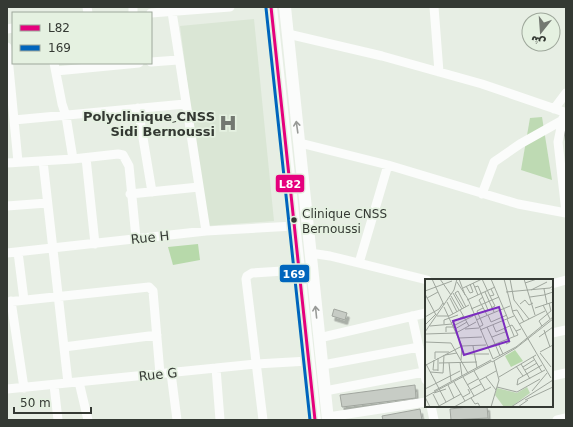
<svg xmlns="http://www.w3.org/2000/svg" width="573" height="427" font-family="'DejaVu Sans','Noto Naskh Arabic',sans-serif">
  <defs>
    <filter id="shadow"><feDropShadow dx="2.5" dy="4.5" stdDeviation="0" flood-color="#0004"/></filter>
  </defs>
  <rect width="100%" height="100%" fill="#e7eee4"/>
  <path fill="#dae6d5" d="M 254,19 L 274,221 L 206,226 L 180,26 Z"/>
  <path fill="#bedab3" d="M 542,117 L 552,180 L 521,170 L 530,118 Z"/>
  <path fill="#b7d9aa" d="M 198,244 L 200,260 L 173,265 L 168,247 Z"/>
  <path fill="#c7ccc5" stroke="#a1a69f" filter="url(#shadow)" d="M 564,126 L 566,126 L 566,147 Z
    M 334,309 L 347,313 L 345,320 L 332,316 Z
    M 415,385 L 416,398 L 342,407 L 340,395 Z
    M 478,406 L 487,406 L 488,418 L 451,420 L 450,409 Z
    M 420,409 L 422,420 L 383,420 L 382,416 Z"/>
  <g fill="none" stroke-linecap="round" stroke-linejoin="round">
    <path stroke="#fbfcfb" stroke-width="9" d="M 87,7 L 88,13
      M 133,7 L 133,13
      M 434,7 L 439,72
      M 172,12 L 206,231
      M 151,13 L 230,7
      M 7,29 L 13,28
      M 288,34 L 382,56 L 482,84 L 564,112
      M 7,47 L 18,162
      M 151,62 L 178,60
      M 54,63 L 62,104 L 66,116 L 73,159
      M 56,71 L 139,63
      M 138,108 L 152,192
      M 554,109 L 566,93
      M 563,118 L 558,142 L 566,212
      M 14,120 L 185,104
      M 300,143 L 388,165 L 518,204 L 566,213
      M 86,158 L 95,244
      M 43,161 L 68,383
      M 7,163 L 73,159 L 118,154 L 123,155 L 129,166 L 136,238
      M 130,194 L 199,187
      M 482,194 L 494,162 L 520,144 L 561,121
      M 7,206 L 47,203
      M 18,252 L 24,300
      M 7,253 L 206,231 L 294,226
      M 310,253 L 330,256 L 427,280
      M 359,263 L 388,165
      M 552,284 L 566,280
      M 11,301 L 24,388
      M 7,302 L 149,287 L 153,291 L 160,374
      M 412,316 L 426,380
      M 552,333 L 566,330
      M 319,338 L 426,313
      M 64,347 L 157,335
      M 323,365 L 419,347
      M 216,368 L 220,420
      M 171,373 L 177,420
      M 552,376 L 566,373
      M 79,382 L 88,420
      M 54,385 L 58,420
      M 7,389 L 256,364 L 309,361
      M 325,391 L 424,372
      M 431,406 L 434,420
      M 328,417 L 426,402
      M 263,420 L 246,279 L 247,276 L 252,273 L 299,270
      M 557,420 L 566,418"/>
    <path stroke="#fbfcfb" stroke-width="12" d="M 271,7 L 315,420
      M 285,7 L 328,420"/>
    <g stroke="#e5f1e1" stroke-width="6">
      <path id="bus-1" d="M 271,7 L 315,420"/>
    </g>
    <g stroke="#e5f1e1" stroke-width="6">
      <path id="bus-2" d="M 266,8 L 310,420"/>
    </g>
    <use href="#bus-1" stroke="#e5007d" stroke-width="3"/>
    <use href="#bus-2" stroke="#0065bd" stroke-width="3"/>
  </g>
  <defs><path id="oneway-shaft" d="M-6 0H5M1.5-3L5.5 0L1.5 3" fill="none" stroke-width="1.6" stroke-linecap="round" stroke-linejoin="round"/></defs>
  <g stroke="#989a97">
    <use href="#oneway-shaft" transform="translate(297 127) rotate(-98)"/>
    <use href="#oneway-shaft" transform="translate(316 312) rotate(-96)"/>
  </g>
  <defs>
    <g id="hospital-bare" transform="scale(1.38)"><path d="M-5-5h3v3.5h4V-5h3V5h-3V1.5h-4V5h-3Z" fill="#737871" stroke="#e5f1e1" stroke-width="2.5" paint-order="stroke"/></g>
  </defs>
  <g fill-rule="evenodd">
    <use href="#hospital-bare" x="228" y="123"/>
  </g>
  <circle fill="#343933" stroke="#e5f1e1" stroke-width="1.5" cx="294" cy="220" r="3.5"/>
  <g text-anchor="middle" stroke-width="3.5" stroke-linejoin="round" paint-order="stroke">
    <g font-size="12" fill="#343933" stroke="#e5f1e1" text-anchor="start">
      <text x="302" y="218">Clinique CNSS<tspan x="302" dy="15">Bernoussi</tspan></text>
    </g>
    <g font-size="13" font-weight="bold" fill="#343933" stroke="#e5f1e1" text-anchor="end">
      <text x="215" y="121">Polyclinique ِCNSS<tspan x="215" dy="15">Sidi Bernoussi</tspan></text>
    </g>
    <g font-size="13" fill="#343933" stroke="#e5f1e1">
      <text transform="translate(150 237) rotate(-6)" y="5">Rue H</text>
      <text transform="translate(158 374) rotate(-6)" y="5">Rue G</text>
    </g>
  </g>
  <g transform="translate(425 279)">
    <rect width="128" height="128" fill="#e7eee4"/>
    <path d="M 102,108 L 105,114 L 86,128 L 79,128 L 70,116 L 72,109 L 92,114 Z" fill="#bedab3"/>
    <path d="M 90,71 L 98,82 L 86,88 L 80,77 Z" fill="#b7d9aa"/>
    <path fill="none" stroke="#9fa69d" stroke-width="1" d="M 7,0 L 19,26M 15,0 L 26,16M 34,0 L 40,16M 66,0 L 83,40M 79,0 L 88,34 L 126,99M 85,0 L 89,21 L 104,40M 99,0 L 110,36M 32,3 L 43,20 L 68,80M 48,4 L 53,16M 100,4 L 112,0M 41,7 L 45,14 L 48,13 L 45,5M 50,8 L 53,7 L 63,31 L 60,32M 38,9 L 57,0 L 65,17M 66,10 L 69,16 L 65,17 L 70,27 L 66,29M 119,10 L 122,25M 106,11 L 122,3M 0,12 L 27,2M 33,12 L 30,14 L 39,29M 33,12 L 41,28M 60,13 L 69,33M 81,13 L 125,9 L 128,7M 28,14 L 37,30M 0,15 L 11,36M 26,17 L 34,31M 58,18 L 54,21 L 62,36M 105,18 L 119,16 L 128,13 L 127,10M 2,19 L 13,13M 25,19 L 32,33M 42,21 L 70,8M 22,23 L 28,35M 95,25 L 100,21 L 104,26 L 108,24M 118,26 L 125,40M 110,29 L 128,23M 46,30 L 74,18M 35,31 L 44,47M 87,32 L 92,31 L 99,43M 63,36 L 66,43 L 82,36M 12,37 L 24,37 L 44,26M 0,38 L 14,30 L 18,24M 82,40 L 89,57M 51,41 L 85,27M 26,44 L 39,37M 19,45 L 19,41 L 33,36M 94,45 L 120,32M 0,46 L 11,35M 68,46 L 71,53 L 87,46 L 91,52M 5,47 L 27,45M 28,47 L 48,37M 117,47 L 114,42 L 126,32 L 124,24M 54,48 L 58,46 L 52,32 L 58,29M 62,48 L 70,65M 79,49 L 85,63 L 81,65M 30,50 L 42,43M 40,50 L 54,49M 55,51 L 89,37M 119,51 L 125,68M 0,53 L 29,11 L 32,0M 21,53 L 21,48 L 29,48M 0,55 L 31,54 L 51,43M 67,58 L 80,53M 114,58 L 128,48M 34,59 L 57,58M 0,63 L 26,64 L 43,94M 73,64 L 78,75M 70,65 L 75,77M 37,67 L 61,66M 48,67 L 52,89M 63,68 L 93,56 L 91,52 L 96,50M 115,73 L 128,66M 115,74 L 126,88M 37,75 L 64,75M 20,76 L 32,74M 108,78 L 117,93M 13,79 L 13,92M 10,80 L 10,73 L 24,73M 68,80 L 91,68 L 128,38M 9,81 L 8,91 L 13,91M 36,81 L 37,67M 35,83 L 37,97M 67,83 L 91,69 L 128,40M 14,84 L 52,83M 24,84 L 26,102M 1,85 L 21,123M 96,85 L 105,100M 1,86 L 37,67 L 19,28M 117,86 L 93,100 L 92,106 L 120,91M 91,87 L 98,97M 98,88 L 109,81M 100,91 L 112,84M 49,92 L 60,111M 5,93 L 18,94 L 19,76M 38,98 L 49,117M 61,98 L 71,111M 74,98 L 111,76M 55,101 L 71,92M 29,103 L 40,122M 23,106 L 29,119M 42,106 L 53,100M 72,108 L 92,113 L 115,100M 0,110 L 35,92M 45,111 L 56,105M 9,112 L 66,81M 107,112 L 122,94M 9,114 L 21,110M 8,115 L 14,127M 38,118 L 45,114 L 43,110M 46,119 L 50,125 L 53,124 L 55,128M 100,121 L 128,108M 14,127 L 36,115M 5,128 L 0,118 L 67,82M 29,128 L 66,108M 66,128 L 74,101 L 69,82M 86,128 L 128,101M 93,128 L 103,121"/>
    <path fill="#7b2cbf" fill-opacity="0.15" stroke="#7b2cbf" stroke-width="2" d="M 74,28 L 84,62 L 39,76 L 28,42 Z"/>
    <rect width="128" height="128" fill="none" stroke="#343933" stroke-width="2"/>
  </g>
  <g stroke="#e5f1e1" stroke-width="1.5">
    <rect x="275" y="174" width="30" height="19" rx="4" fill="#e5007d"/>
    <rect x="279" y="264" width="31" height="19" rx="4" fill="#0065bd"/>
  </g>
  <g font-size="11" text-anchor="middle" font-weight="bold" fill="#fff">
    <text x="290" y="188">L82</text>
    <text x="294" y="278">169</text>
  </g>
  <rect width="573" height="427" fill="none" stroke="#343933" stroke-width="16"/>
  <rect x="12" y="12" width="140" height="52" fill="#e5f1e1" stroke="#9ea79b"/>
  <rect x="20" y="25" width="20" height="6" fill="#e5007d" stroke="#9ea79b"/>
  <text x="48" y="32" font-size="12" fill="#343933">L82</text>
  <rect x="20" y="45" width="20" height="6" fill="#0065bd" stroke="#9ea79b"/>
  <text x="48" y="52" font-size="12" fill="#343933">169</text>
  <g transform="translate(541 32) rotate(197)"><circle r="19" fill="#e5f1e1" stroke="#9ea79b"/>
  <path d="M0-3L7 15L0 10L-7 15Z" fill="#737871"/>
  <text y="-6" font-size="11" font-weight="bold" text-anchor="middle" fill="#343933">ش</text>
  </g>
  <path d="M14 407v6h77v-6" fill="none" stroke="#343933" stroke-width="2"/>
  <text x="20" y="407" font-size="12" fill="#343933" stroke="#e5f1e1" stroke-width="3" paint-order="stroke">50 m</text>
</svg>
